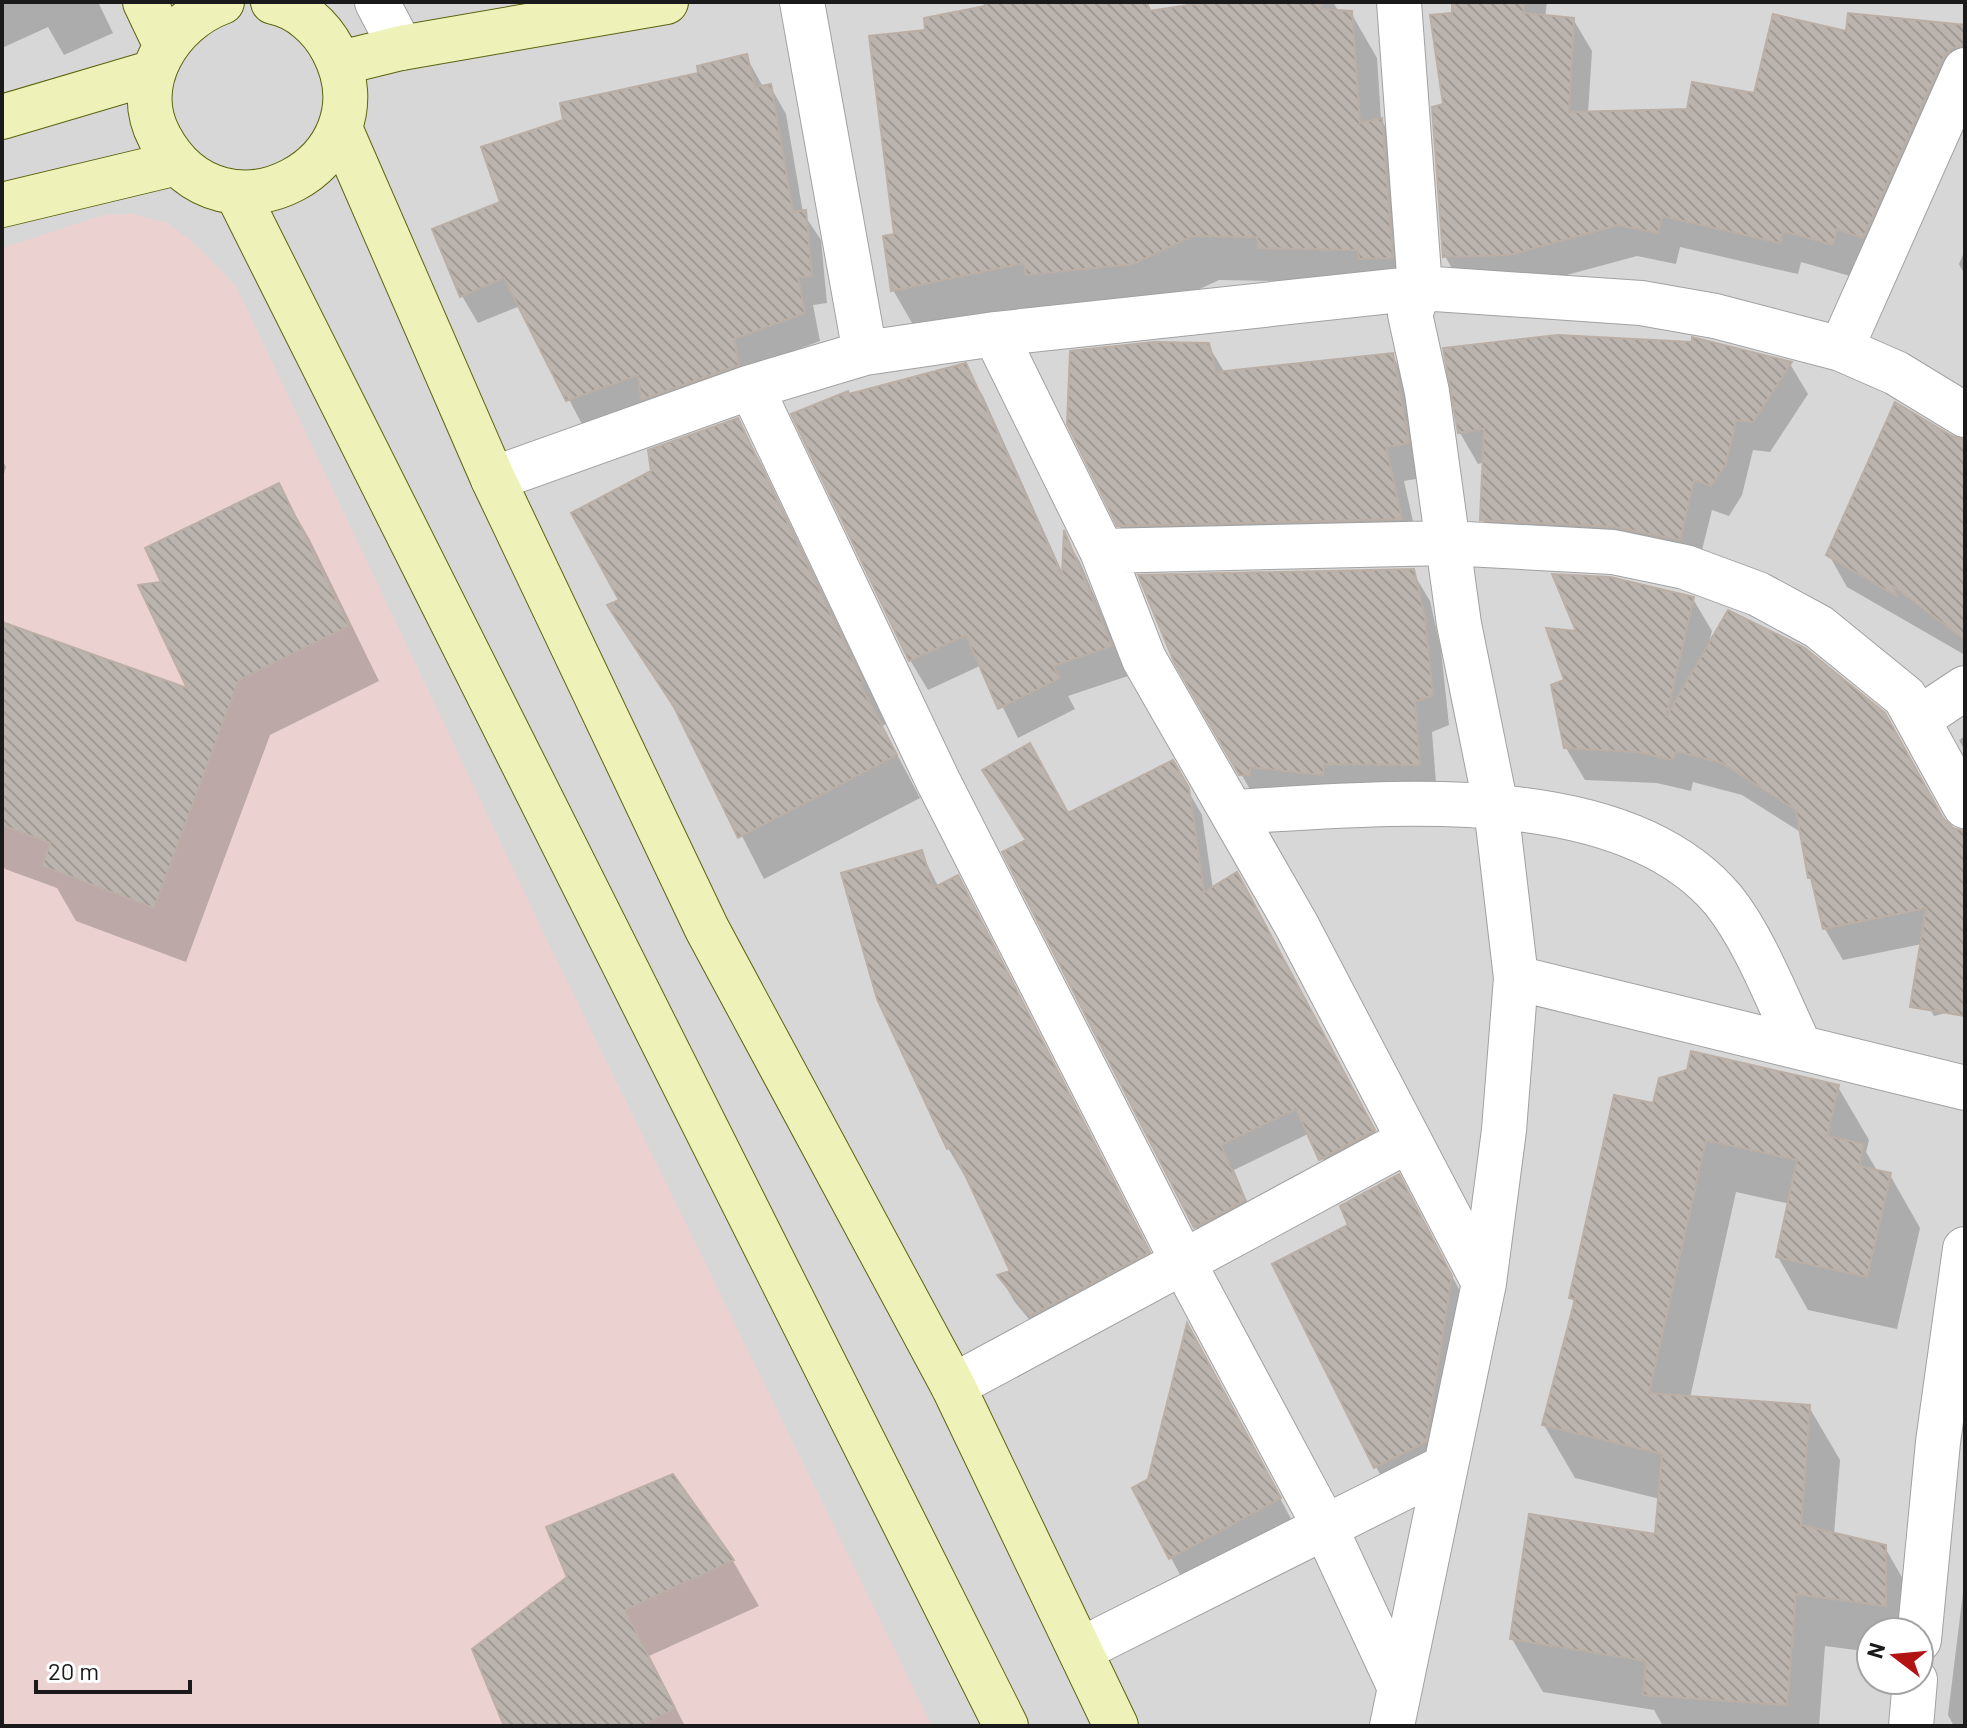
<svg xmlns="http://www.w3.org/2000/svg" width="1967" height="1728" font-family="Barlow,sans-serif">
  <defs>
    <pattern id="building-back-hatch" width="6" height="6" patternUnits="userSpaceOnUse" patternTransform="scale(2)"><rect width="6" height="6" fill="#bbb4ae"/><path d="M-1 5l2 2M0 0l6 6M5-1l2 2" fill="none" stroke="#a09a95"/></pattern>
  </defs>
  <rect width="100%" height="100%" fill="#ebe8e1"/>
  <path fill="#d8d7d7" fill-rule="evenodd" d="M 2,2 L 1965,2 L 1965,1726 L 2,1726 ZM 1871,1632 L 1919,1632 L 1919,1680 L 1871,1680 Z"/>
  <path fill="#ebd2d1" d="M 133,214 L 169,224 L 196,245 L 236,286 L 546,938 L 932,1726 L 2,1726 L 2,248 L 104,215 Z"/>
  <path fill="#0003" d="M 2,2 L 104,2 L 99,4 L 113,33 L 64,55 L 48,27 L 2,48 Z
    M 986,2 L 1147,2 L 1153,13 L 1220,2 L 1333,2 L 1339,12 L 1351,13 L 1377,58 L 1381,119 L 1407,165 L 1417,302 L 1286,292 L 1279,281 L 1219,280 L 1159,308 L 919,335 L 893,290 L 896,236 L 928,32 L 988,8 Z
    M 1454,2 L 1547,2 L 1545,17 L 1573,19 L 1592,51 L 1588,113 L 1689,111 L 1756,96 L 1848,33 L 1965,27 L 1965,86 L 1881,268 L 1855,260 L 1850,276 L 1801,262 L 1798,274 L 1680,247 L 1676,264 L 1637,256 L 1526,286 L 1463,288 L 1445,256 L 1445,106 Z
    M 746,56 L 763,87 L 770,86 L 786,114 L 803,213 L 821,240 L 827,303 L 813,305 L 820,341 L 584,428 L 520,306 L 478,323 L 462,296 L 503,204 L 701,74 Z
    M 1965,250 L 1965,275 L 1959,264 Z
    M 1694,344 L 1790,364 L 1808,394 L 1770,452 L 1753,450 L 1742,495 L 1729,516 L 1712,510 L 1697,570 L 1500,550 L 1483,519 L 1485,462 L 1478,464 L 1460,433 L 1445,349 Z
    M 1208,345 L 1225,373 L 1392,355 L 1412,389 L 1427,477 L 1404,481 L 1420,553 L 1139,559 L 1119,525 Z
    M 965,366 L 983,396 L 1064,576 L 1065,537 L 1080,562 L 1128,676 L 1068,696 L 1075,709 L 1018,738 L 982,665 L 928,690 L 910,660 L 849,397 Z
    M 737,421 L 761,463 L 886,724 L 882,726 L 920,798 L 764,879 L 686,727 L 610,606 L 622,601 L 653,472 Z
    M 1951,438 L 1965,440 L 1965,655 L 1847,587 L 1829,555 Z
    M 2,459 L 6,467 L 2,481 Z
    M 278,485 L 310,540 L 379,681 L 270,735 L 186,962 L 76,921 L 57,888 L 5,869 L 2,864 L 2,624 L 191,691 L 164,584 Z
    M 1412,571 L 1430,601 L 1441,650 L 1449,725 L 1432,732 L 1437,795 L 1259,805 L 1176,661 Z
    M 1693,599 L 1712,631 L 1708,647 L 1729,612 L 1804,650 L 1944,822 L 1950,829 L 1965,833 L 1965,1008 L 1934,1016 L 1916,985 L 1922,944 L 1843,960 L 1825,929 L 1802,833 L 1742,795 L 1693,782 L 1691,791 L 1657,783 L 1585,780 L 1566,748 L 1566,681 L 1580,634 Z
    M 1965,736 L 1965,751 L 1959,740 Z
    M 1172,763 L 1202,815 L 1213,889 L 1250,898 L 1388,1155 L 1335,1183 L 1310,1133 L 1234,1170 L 1257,1225 L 1209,1251 L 1195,1227 L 1068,815 Z
    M 921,852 L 939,888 L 972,904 L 1163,1279 L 1047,1341 L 1014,1301 L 1000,1276 L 1013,1272 L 967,1173 L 964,1175 L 948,1148 L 879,998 Z
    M 1838,1087 L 1869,1140 L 1866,1152 L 1878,1172 L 1890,1175 L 1920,1228 L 1897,1329 L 1808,1310 L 1778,1257 L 1790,1204 L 1736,1192 L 1690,1398 L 1809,1407 L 1840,1460 L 1834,1534 L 1884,1546 L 1915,1600 L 1915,1632 L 1871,1632 L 1871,1652 L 1825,1646 L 1819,1726 L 1663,1726 L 1654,1710 L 1543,1692 L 1512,1639 L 1657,1536 L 1660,1499 L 1575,1478 L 1544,1425 L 1575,1304 L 1571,1297 L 1655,1105 Z
    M 1398,1177 L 1478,1324 L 1451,1488 L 1402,1512 L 1376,1467 L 1351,1226 Z
    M 1204,1356 L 1297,1530 L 1188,1589 L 1171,1558 L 1150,1480 Z
    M 733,1561 L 759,1606 L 649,1656 L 685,1726 L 506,1726 L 474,1650 Z
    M 1965,1576 L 1965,1726 L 1954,1726 L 1948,1715 Z"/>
  <path fill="url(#building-back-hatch)" stroke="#bbafa5" stroke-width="2" d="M 984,2 L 1147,2 L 1149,11 L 1208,2 L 1322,2 L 1321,9 L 1352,11 L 1360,123 L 1382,118 L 1393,258 L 1359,259 L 1358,250 L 1258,248 L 1257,237 L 1193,236 L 1133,264 L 1026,275 L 1024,263 L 891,291 L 883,236 L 894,234 L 869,36 L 925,30 L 924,18 L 985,6 Z
    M 1452,2 L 1525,2 L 1523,13 L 1574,18 L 1569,112 L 1687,109 L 1692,82 L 1754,93 L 1773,14 L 1846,31 L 1848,13 L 1965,25 L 1965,44 L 1951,49 L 1942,60 L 1863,238 L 1837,229 L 1833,245 L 1783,231 L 1780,243 L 1662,216 L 1658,233 L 1618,225 L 1510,255 L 1443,257 L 1432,107 L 1443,104 L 1430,15 L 1452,13 Z
    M 747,54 L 755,87 L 771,84 L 793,212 L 806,210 L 812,276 L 798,277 L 805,313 L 734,339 L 739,365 L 641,400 L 638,375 L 566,401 L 504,278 L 460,297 L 432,229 L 500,202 L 481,147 L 563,120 L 560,103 L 698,73 L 697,66 Z
    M 1558,335 L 1692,342 L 1692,337 L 1792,362 L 1753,422 L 1736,420 L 1726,464 L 1711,486 L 1694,480 L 1680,540 L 1615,527 L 1480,520 L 1484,429 L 1458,433 L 1443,348 Z
    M 1154,342 L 1209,343 L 1216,372 L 1393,353 L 1409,443 L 1386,447 L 1402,519 L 1117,526 L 1067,424 L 1070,351 Z
    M 966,363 L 1062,575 L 1064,530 L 1112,646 L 1053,666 L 1060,678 L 998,709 L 966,635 L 909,661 L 791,414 L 848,391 L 849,394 Z
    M 1895,402 L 1952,436 L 1965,440 L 1965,640 L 1892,585 L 1897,596 L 1826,555 Z
    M 738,418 L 863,682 L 860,684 L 897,755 L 738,838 L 674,707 L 607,605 L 619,600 L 571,513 L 651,471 L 648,450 Z
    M 279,483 L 349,626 L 239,680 L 154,908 L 42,866 L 50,843 L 2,825 L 2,622 L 187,688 L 138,585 L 161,582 L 145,548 Z
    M 1414,569 L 1425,618 L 1433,695 L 1415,702 L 1420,765 L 1324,764 L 1323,775 L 1250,767 L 1250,776 L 1239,775 L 1174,662 L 1138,575 Z
    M 1552,574 L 1610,577 L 1694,597 L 1666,717 L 1728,610 L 1805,648 L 1885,713 L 1943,818 L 1953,828 L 1965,831 L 1965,1016 L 1910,1007 L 1926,908 L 1823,929 L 1811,878 L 1808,878 L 1796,810 L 1722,763 L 1676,751 L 1673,760 L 1638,752 L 1564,748 L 1551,685 L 1564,680 L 1546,628 L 1576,631 Z
    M 1030,743 L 1068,813 L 1173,760 L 1189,788 L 1204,892 L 1237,872 L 1375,1130 L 1319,1160 L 1296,1109 L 1221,1145 L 1245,1200 L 1194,1228 L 1002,852 L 1026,840 L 982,770 Z
    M 922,850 L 933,888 L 958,875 L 1150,1252 L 1030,1316 L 997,1275 L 1010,1271 L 952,1147 L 947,1149 L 877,999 L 841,873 Z
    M 1691,1051 L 1839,1085 L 1827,1136 L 1864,1144 L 1859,1166 L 1891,1173 L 1867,1277 L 1776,1257 L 1797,1160 L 1706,1140 L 1649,1393 L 1810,1405 L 1801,1525 L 1886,1545 L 1886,1606 L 1796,1594 L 1787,1705 L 1643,1695 L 1646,1661 L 1510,1639 L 1529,1514 L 1655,1534 L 1662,1454 L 1542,1425 L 1575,1299 L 1569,1298 L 1614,1095 L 1653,1103 L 1659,1078 L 1687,1070 Z
    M 1399,1174 L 1452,1276 L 1426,1442 L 1374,1468 L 1272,1264 L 1348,1225 L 1340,1206 Z
    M 1187,1323 L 1281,1498 L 1169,1559 L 1132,1488 L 1148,1479 Z
    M 673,1474 L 734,1560 L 625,1610 L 675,1708 L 643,1726 L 504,1726 L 472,1649 L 567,1577 L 546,1527 Z"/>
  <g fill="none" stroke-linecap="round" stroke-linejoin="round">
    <g stroke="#a1a1a1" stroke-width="46">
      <path id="street" d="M 377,2 L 401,48
        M 802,2 L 865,353
        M 995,334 L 1102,551 L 1144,659 L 1297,926 L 1484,1283
        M 1841,349 L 1965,70
        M 751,387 L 938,781 L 1182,1260 L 1325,1527 L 1400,1688
        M 493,479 L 751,387 L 865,353 L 995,334 L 1420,288 L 1641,303 L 1715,316 L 1841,349 L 1896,373 L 1965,415
        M 1102,551 L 1448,543 L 1613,552 L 1685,567 L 1758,594 L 1819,627 L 1905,697 L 1965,806
        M 1920,718 L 1965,688
        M 1232,812 C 1376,804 1621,776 1724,901 C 1755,940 1778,1001 1800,1047
        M 1516,978 L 1965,1088
        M 953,1386 L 1409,1140
        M 1919,1640 L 1938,1442 L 1965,1249
        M 1080,1650 L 1445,1467
        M 1392,1726 L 1484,1283 L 1504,1130 L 1516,978 L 1496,807 L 1459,624 L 1427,392 L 1410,314 L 1420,288 L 1399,2
        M 1911,1726 L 1915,1680"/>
    </g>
    <g stroke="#5b640f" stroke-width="46">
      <path id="secondary" d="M 145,2 L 165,44
        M 222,2 C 170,21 130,83 160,138 C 223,255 392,163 333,50 C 321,27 299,7 273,2
        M 340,63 L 401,48 L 666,2
        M 2,117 L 154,72
        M 340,128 L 493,479 L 707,929 L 953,1386 L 1116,1726
        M 237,193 L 1006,1726
        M 2,205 L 177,163"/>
    </g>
    <use href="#street" stroke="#fff" stroke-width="44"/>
    <use href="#secondary" stroke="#eff2b8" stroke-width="44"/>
  </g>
  <rect width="1967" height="1728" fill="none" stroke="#1a1a1a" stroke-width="8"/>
  <g transform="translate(1895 1656) rotate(286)"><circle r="38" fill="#ffffff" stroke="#a3a3a3" stroke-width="2"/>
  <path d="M0-6L14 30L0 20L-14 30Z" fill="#b21313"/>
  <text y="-12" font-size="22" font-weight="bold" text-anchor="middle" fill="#1a1a1a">N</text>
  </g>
  <path d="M36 1680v12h154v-12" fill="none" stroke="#1a1a1a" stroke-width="4"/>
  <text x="48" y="1680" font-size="24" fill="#1a1a1a" stroke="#ffffff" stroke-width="6" paint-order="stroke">20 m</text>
</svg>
